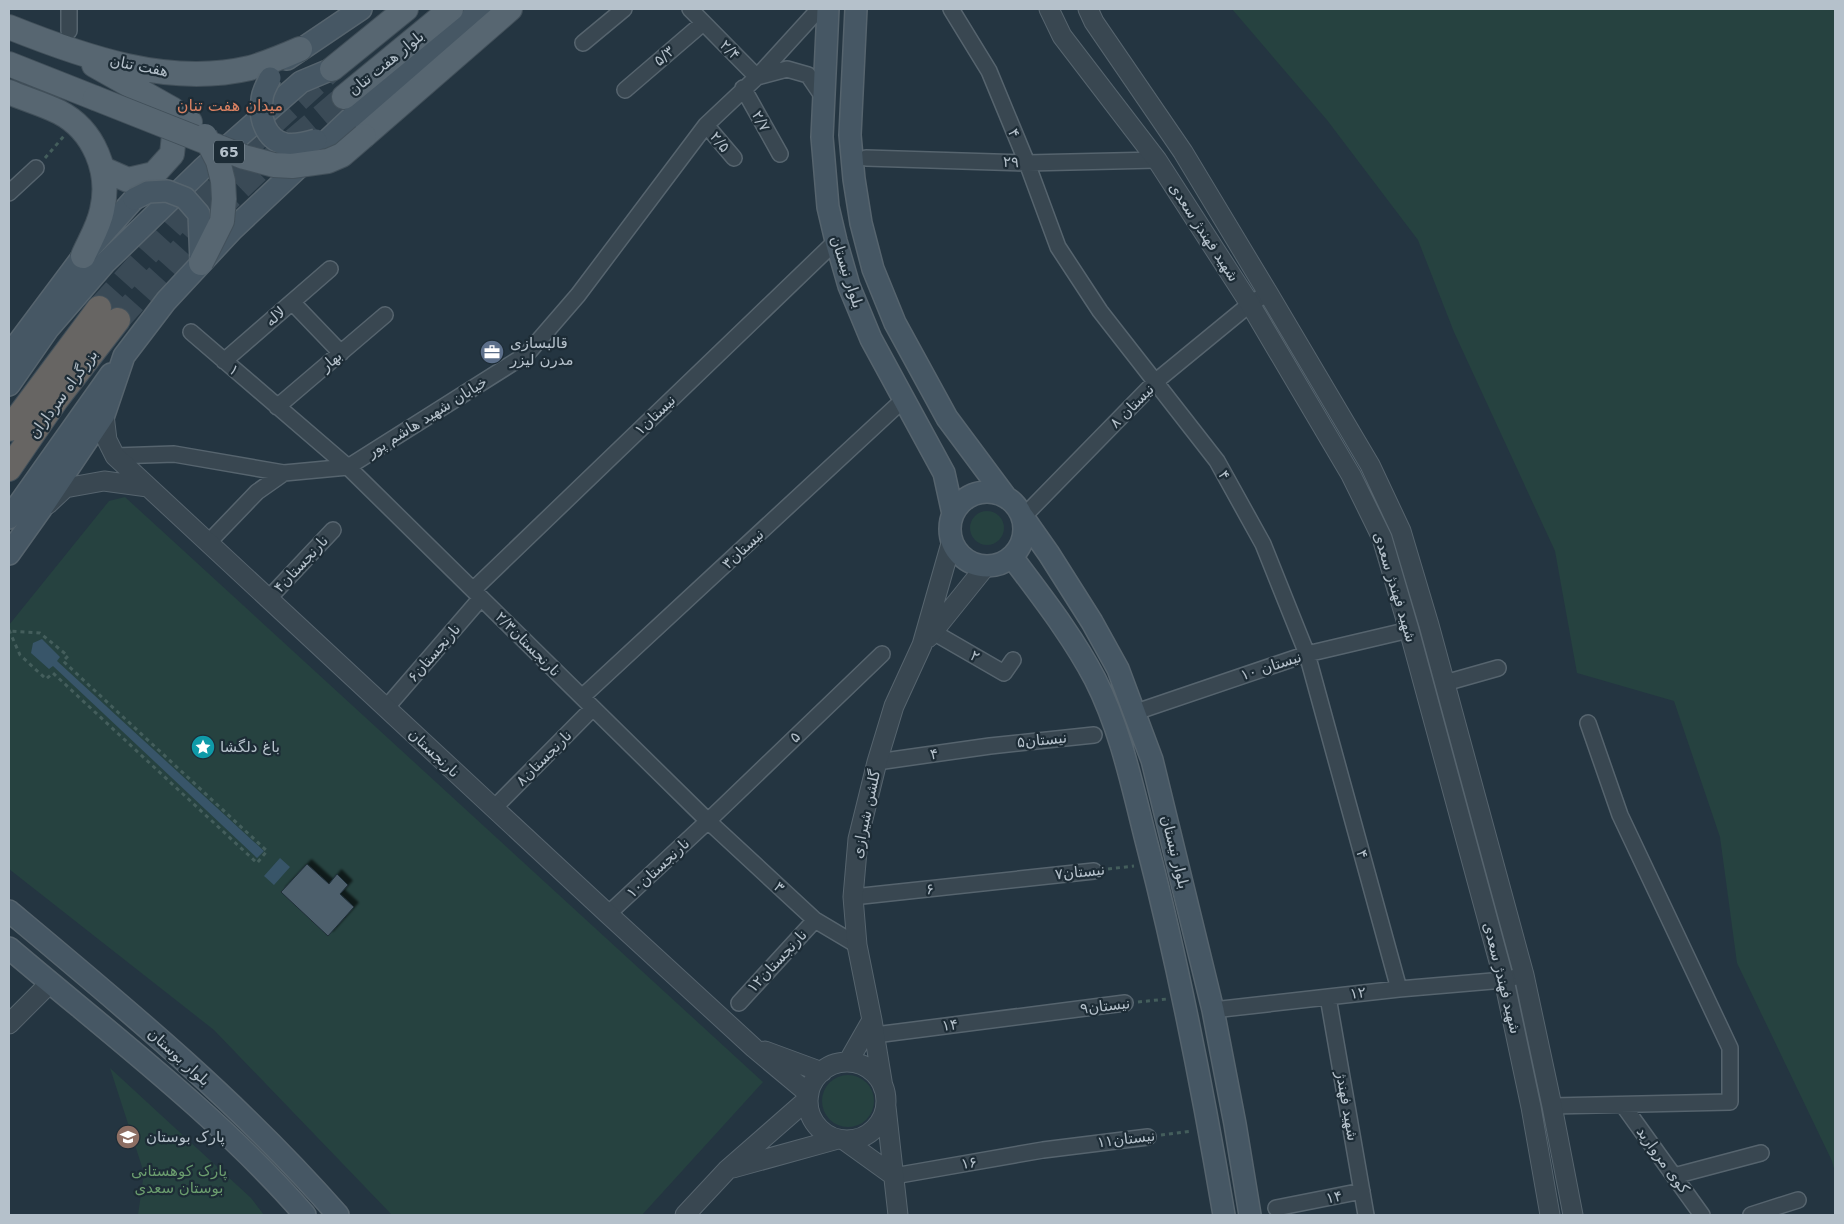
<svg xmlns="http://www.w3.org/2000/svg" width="1844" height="1224" font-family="'DejaVu Sans','Noto Sans Arabic',sans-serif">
  <defs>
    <filter id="shadow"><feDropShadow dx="4.5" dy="-4.5" stdDeviation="1" flood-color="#0009"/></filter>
  </defs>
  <rect width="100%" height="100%" fill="#243541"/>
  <path fill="#264240" d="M 1232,9 L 1835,9 L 1835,1172 L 1832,1161 L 1737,963 L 1720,837 L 1674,701 L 1577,673 L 1555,551 L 1454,332 L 1418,240 L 1327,120 Z
    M 125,497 L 763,1082 L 642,1215 L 392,1215 L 214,1030 L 9,869 L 9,625 L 109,501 Z
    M970 528a17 17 0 1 1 34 0a17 17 0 1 1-34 0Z
    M 110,1068 L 251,1198 L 264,1215 L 138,1215 L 144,1173 Z
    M822 1101a26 26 0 1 1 52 0a26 26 0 1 1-52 0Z"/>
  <path fill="#385569" d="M 42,639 L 60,657 L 57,661 L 264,851 L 257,858 L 53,666 L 49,669 L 31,653 L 33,643 Z
    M 280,858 L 290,867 L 274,885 L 264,876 Z"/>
  <path fill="#4d5f6c" stroke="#1f2e38" filter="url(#shadow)" d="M 307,864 L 329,884 L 337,874 L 348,885 L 340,894 L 354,907 L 328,936 L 281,892 Z"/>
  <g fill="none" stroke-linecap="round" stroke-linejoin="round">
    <path stroke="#3a4a56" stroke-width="24" stroke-dasharray="24 12" stroke-linecap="butt" d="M 99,308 L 188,209 L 260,135 L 332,69
      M 118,320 L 215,212 L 262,167 L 344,97"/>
    <g stroke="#56646e" stroke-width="18">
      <path id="minor" d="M 69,9 L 69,31
        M 690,9 L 757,77
        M 951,9 L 989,71 L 1027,163 L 1058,247 L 1100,311 L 1217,461 L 1263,544 L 1307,654 L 1399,989
        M 583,43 L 624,9
        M 757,77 L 787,69 L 808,75 L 823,97
        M 743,88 L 780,154
        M 625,90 L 703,23
        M 706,125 L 734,158
        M 866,158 L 1027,163 L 1157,160
        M 9,193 L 36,168
        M 292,302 L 341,353
        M 191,332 L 348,467 L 708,821 L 815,920 L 857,945
        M 224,361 L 330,269
        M 277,407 L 385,315
        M 115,456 L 174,454 L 284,473 L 348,467 L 527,354 L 578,295 L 706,125 L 757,77 L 819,9
        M 1023,517 L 1155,382 L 1250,304 L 1268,293
        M 208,543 L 257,492 L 284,473
        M 473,590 L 836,241
        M 268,599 L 333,530
        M 933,632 L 1004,673 L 1013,660
        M 1445,683 L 1498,668
        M 582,697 L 903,400
        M 386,708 L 481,598
        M 1136,712 L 1307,654 L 1409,630
        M 877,762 L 990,746 L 1094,735
        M 494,808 L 593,708
        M 853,897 L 1094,871
        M 608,914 L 708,821 L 882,654
        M 1328,997 L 1366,1215
        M 739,1003 L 815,920
        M 1213,1010 L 1399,989 L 1504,980 L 1524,975
        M 875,1035 L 1125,1003
        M 1623,1105 L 1702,1215
        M 1552,1106 L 1730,1102 L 1730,1048 L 1620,815 L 1588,723
        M 894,1176 L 1043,1150 L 1148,1137
        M 1674,1176 L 1761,1153
        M 1276,1208 L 1362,1191
        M 1751,1215 L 1798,1200"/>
    </g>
    <g stroke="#56646e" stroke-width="21">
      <path id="tertiary" d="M 1049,9 L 1062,36 L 1157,160 L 1250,304 L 1351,475 L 1382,538 L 1409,630 L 1504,980 L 1531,1107 L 1550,1215
        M 1088,9 L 1094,22 L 1183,152 L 1268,293 L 1370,465 L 1401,531 L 1429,625 L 1524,975 L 1552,1106 L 1573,1215
        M 104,415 L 107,440 L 115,456 L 608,914 L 754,1048 L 809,1094
        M 48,504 L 65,488 L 104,481 L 148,487
        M 928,638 L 986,566
        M 9,1024 L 50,983
        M 765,1051 L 822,1072
        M 848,1062 L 872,1020
        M808 1101a39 39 0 1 1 78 0a39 39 0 1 1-78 0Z
        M 883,1087 L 872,1020 L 857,945 L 853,897 L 858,839 L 877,762 L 894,706 L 922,645 L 952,540
        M 886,1107 L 898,1215
        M 844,1140 L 894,1176
        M 733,1168 L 838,1139
        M 685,1215 L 727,1170 L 808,1099"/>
    </g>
    <g stroke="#56646e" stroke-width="24">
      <path id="secondary" d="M 828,9 L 822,137 L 828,207 L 836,241 L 849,286 L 871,339 L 944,473 L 953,514
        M 856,9 L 850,135 L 854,179 L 861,223 L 873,269 L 895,323 L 947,418 L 1005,496
        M 287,59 L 361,9
        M 9,355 L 83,256 L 134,199
        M 9,385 L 48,329 L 105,263 L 202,169 L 301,82 L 332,69
        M950 529a37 37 0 1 1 74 0a37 37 0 1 1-74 0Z
        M 1023,517 L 1049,554 L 1092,622 L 1118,669 L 1152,760 L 1213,1010 L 1235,1124 L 1250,1215
        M 9,518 L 111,374
        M 9,554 L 41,509 L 104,415 L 124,356 L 166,301 L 232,230 L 350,119 L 482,9
        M 1012,557 C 1041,596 1072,635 1095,679 C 1121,730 1133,789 1147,844 C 1179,967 1203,1091 1224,1215
        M 9,911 C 124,1007 239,1102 338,1215
        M 9,948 C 110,1034 218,1115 305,1215"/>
    </g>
    <g stroke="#42505a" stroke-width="26">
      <path id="primary" d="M 9,27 C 84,57 168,87 250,68 C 267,63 284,56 300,49
        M 9,64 L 95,98
        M 94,65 L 172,109 L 190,122
        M 332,69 L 406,9
        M 9,92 C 25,99 43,104 59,112 C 94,130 111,172 102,210 C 99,226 89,242 83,256
        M 344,97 L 451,9
        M 364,136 L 510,9
        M 103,169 L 128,180 L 154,174 L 172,154 L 175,126 L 166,112"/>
    </g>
    <g stroke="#43515b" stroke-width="26">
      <path id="trunk" d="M 9,429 L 99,308
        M 9,469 L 57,399 L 118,320"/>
    </g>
    <path stroke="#445e5c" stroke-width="3" stroke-dasharray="4 4" stroke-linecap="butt" d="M 45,158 L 64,136
      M 9,630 L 20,655 L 46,679 L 53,673 L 257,863 L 267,851 L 63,661 L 68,656 L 40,633 L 10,631
      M 1108,869 L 1134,866
      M 1138,1002 L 1167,999
      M 1161,1135 L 1192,1131"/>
    <use href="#minor" stroke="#394751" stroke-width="15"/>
    <use href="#tertiary" stroke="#394751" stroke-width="19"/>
    <use href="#secondary" stroke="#465764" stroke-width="21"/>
    <use href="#primary" stroke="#576671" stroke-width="24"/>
    <use href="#trunk" stroke="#676563" stroke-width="24"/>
    <g stroke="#56646e" stroke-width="24" stroke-linecap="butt">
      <path id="secondary-bridge" d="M 270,78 C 267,85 262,92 262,100 C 259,117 265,139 285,144 C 295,146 306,143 316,140
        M 134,199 L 148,192 L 167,191 L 185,198 L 199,214 L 201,263"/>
    </g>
    <g stroke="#42505a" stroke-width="26" stroke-linecap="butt">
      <path id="primary-bridge" d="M 95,98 L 244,157 L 274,165 L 292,166 L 328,161 L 342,155 L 364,136
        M 201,263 L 222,221 L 224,199 L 223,181 L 218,161 L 205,136"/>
    </g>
    <use href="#secondary-bridge" stroke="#465764" stroke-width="21"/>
    <use href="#primary-bridge" stroke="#576671" stroke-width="24"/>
  </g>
  <defs>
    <g id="office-disc" transform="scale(1.25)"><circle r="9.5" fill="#5c6f8a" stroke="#1d2c36"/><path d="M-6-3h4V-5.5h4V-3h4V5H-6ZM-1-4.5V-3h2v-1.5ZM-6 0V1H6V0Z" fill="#fff"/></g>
    <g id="sight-disc" transform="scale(1.25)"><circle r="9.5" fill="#0f9aa8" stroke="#1d2c36"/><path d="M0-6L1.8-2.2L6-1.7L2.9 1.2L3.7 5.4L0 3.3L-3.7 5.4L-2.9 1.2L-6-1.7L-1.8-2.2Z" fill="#fff"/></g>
    <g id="school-disc" transform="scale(1.25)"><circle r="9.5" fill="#8d6e63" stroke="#1d2c36"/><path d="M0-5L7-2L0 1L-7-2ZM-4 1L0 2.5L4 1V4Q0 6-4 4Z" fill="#fff"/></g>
  </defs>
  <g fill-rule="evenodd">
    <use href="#office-disc" x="492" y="352"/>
    <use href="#sight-disc" x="203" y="747"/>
    <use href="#school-disc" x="128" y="1137"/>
  </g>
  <g text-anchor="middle" stroke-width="4.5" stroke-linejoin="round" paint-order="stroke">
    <rect fill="#1d2c36" stroke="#87949e" stroke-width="1" x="214" y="140.5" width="30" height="23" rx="4"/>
    <g font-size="14" font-weight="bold" fill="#b5c1cb">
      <text x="229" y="157">65</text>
    </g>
    <g font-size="15" fill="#b5c1cb" stroke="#1d2c36">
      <text transform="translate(730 50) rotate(45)" y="5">۲/۴</text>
      <text transform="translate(664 56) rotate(-41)" y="5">۵/۳</text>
      <text transform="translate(386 63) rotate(-39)" y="5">بلوار هفت تنان</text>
      <text transform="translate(139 66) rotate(11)" y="5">هفت تنان</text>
      <text transform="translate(761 121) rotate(61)" y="5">۲/۷</text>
      <text transform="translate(1014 133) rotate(68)" y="5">۴</text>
      <text transform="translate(720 142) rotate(50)" y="5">۲/۵</text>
      <text transform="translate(1011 162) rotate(2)" y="5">۲۹</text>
      <text transform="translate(1204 232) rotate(57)" y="5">شهید فهندژ سعدی</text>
      <text transform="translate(847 272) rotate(72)" y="5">بلوار نیستان</text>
      <text transform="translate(277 315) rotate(-41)" y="5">لاله ‍</text>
      <text transform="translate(331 361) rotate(-40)" y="5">بهار</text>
      <text transform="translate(234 370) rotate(40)" y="5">۱</text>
      <text transform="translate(63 394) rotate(-54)" y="5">بزرگراه سرداران</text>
      <text transform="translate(1132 406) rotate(-45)" y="5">نیستان ۸</text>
      <text transform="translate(655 415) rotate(-44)" y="5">۱نیستان</text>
      <text transform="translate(427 417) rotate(-32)" y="5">خیابان شهید هاشم پور</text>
      <text transform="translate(1224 475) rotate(61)" y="5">۴</text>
      <text transform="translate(743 549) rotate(-43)" y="5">۳نیستان</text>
      <text transform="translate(301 564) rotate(-47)" y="5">۴نارنجستان</text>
      <text transform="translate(1395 587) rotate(73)" y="5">شهید فهندژ سعدی</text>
      <text transform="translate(528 644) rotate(45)" y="5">۲/۳نارنجستان</text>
      <text transform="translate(434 653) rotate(-49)" y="5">۶نارنجستان</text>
      <text transform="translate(975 656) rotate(29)" y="5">۲</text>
      <text transform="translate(1271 666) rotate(-18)" y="5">نیستان ۱۰</text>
      <text transform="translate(795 737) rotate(-44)" y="5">۵</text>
      <text transform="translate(1042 740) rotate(-6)" y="5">۵نیستان</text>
      <text transform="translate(434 753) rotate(43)" y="5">نارنجستان</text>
      <text transform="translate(934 754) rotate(-8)" y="5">۴</text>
      <text transform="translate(544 758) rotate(-45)" y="5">۸نارنجستان</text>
      <text transform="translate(866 814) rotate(-78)" y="5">گلشن شیرازی</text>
      <text transform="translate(1175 852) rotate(76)" y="5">بلوار نیستان</text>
      <text transform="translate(1362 854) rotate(75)" y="5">۴</text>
      <text transform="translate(658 868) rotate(-43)" y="5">۱۰نارنجستان</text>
      <text transform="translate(1080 872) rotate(-6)" y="5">۷نیستان</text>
      <text transform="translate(779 887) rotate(43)" y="5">۳</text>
      <text transform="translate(930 889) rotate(-6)" y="5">۶</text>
      <text transform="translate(777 961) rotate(-47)" y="5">۱۲نارنجستان</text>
      <text transform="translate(1502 978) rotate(76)" y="5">شهید فهندژ سعدی</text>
      <text transform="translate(1358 993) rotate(-7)" y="5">۱۲</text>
      <text transform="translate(1105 1006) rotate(-7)" y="5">۹نیستان</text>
      <text transform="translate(950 1025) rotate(-7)" y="5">۱۴</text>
      <text transform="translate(179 1057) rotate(42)" y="5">بلوار بوستان</text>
      <text transform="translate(1347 1106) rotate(80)" y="5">شهید فهندژ</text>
      <text transform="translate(1126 1139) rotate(-7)" y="5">۱۱نیستان</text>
      <text transform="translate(1663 1160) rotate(54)" y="5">کوی مروارید</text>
      <text transform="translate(969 1163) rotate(-10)" y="5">۱۶</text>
      <text transform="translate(1334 1197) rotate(-11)" y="5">۱۴</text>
    </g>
    <g font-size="15" fill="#b5c1cb" stroke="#1d2c36" text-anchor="start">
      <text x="510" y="348">قالبسازی<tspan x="510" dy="17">مدرن لیزر</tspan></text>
      <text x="220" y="752">باغ دلگشا</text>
      <text x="146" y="1142">پارک بوستان</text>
    </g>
    <g font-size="15" fill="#6b9d6e" stroke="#1d2c36">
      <text x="179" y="1176">پارک کوهستانی<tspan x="179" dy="17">بوستان سعدی</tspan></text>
    </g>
    <g font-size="16" fill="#d98162" stroke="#1d2c36">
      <text x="230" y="111">میدان هفت تنان</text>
    </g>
  </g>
  <rect width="1844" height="1224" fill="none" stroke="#b5c1cb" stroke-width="20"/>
</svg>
